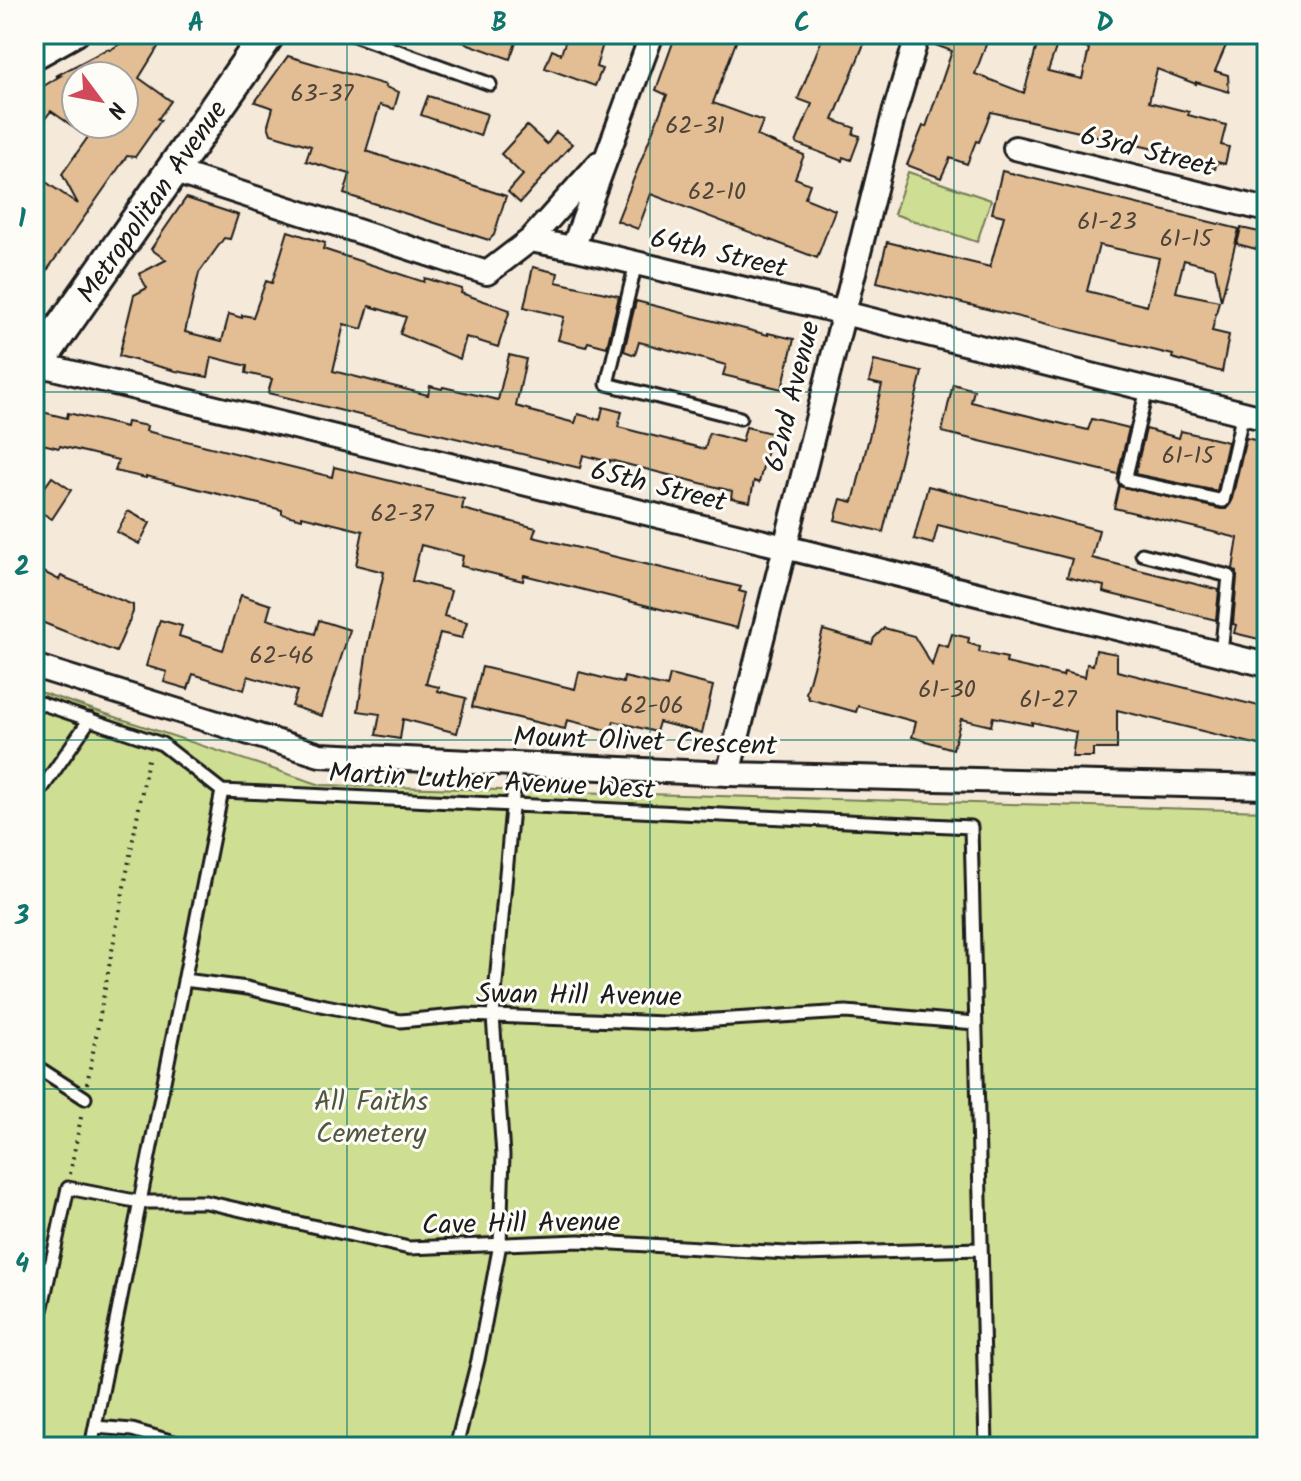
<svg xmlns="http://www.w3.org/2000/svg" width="1301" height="1481" font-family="Kalam,sans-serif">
  <rect width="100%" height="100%" fill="#f5e9d9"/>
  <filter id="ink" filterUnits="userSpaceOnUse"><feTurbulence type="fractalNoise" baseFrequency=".0125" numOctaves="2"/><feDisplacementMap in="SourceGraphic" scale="16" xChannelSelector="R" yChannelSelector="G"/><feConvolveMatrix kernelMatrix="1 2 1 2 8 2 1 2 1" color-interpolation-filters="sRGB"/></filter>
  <g filter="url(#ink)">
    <path fill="#cede92" stroke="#757d57" stroke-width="2" d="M 908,172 L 991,200 L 977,242 L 894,214 Z
      M 34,690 L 321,785 L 1267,811 L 1267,1447 L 34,1447 Z"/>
    <path fill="#e3be94" stroke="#1c1c1c" stroke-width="2" fill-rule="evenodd" d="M 136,34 L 166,34 L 139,78 L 171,101 L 158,119 L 161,120 L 135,157 L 127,156 L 34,289 L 34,174 L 78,204 L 62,174 L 88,137 L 51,111 L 34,133 L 34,92 L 60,76 L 56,76 L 107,49 L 110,50 ZM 76,76 L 124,76 L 124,124 L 76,124 Z
      M 447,34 L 519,34 L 510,59 L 446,36 Z
      M 568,34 L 606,34 L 596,67 L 602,69 L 595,86 L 545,68 L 552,50 L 561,54 Z
      M 676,34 L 739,34 L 713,103 L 763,121 L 757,136 L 804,155 L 795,178 L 810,184 L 805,198 L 835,210 L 817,258 L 651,194 L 638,229 L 617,221 L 667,95 L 656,90 Z
      M 824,34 L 868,34 L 833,120 L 855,128 L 853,134 L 860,136 L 851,160 L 843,157 L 842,161 L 796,143 L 812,104 L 798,99 Z
      M 932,34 L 990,34 L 975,74 L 1024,93 L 1040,34 L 1231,34 L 1215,71 L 1228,75 L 1229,92 L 1196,82 L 1196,84 L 1157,69 L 1149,102 L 1189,112 L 1188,115 L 1226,125 L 1221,145 L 1229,147 L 1225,164 L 1217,162 L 1215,169 L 1191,163 L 1192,159 L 1163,151 L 991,112 L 979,142 L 976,141 L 967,164 L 950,158 L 941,178 L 907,165 L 923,126 L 926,127 L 952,51 L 930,43 ZM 1059,39 L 1089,49 L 1082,79 L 1048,71 Z
      M 288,56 L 386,85 L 385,87 L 399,92 L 394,109 L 380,105 L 366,151 L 506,196 L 494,235 L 489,240 L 344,194 L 350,174 L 306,161 L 311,146 L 271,134 L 268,125 L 273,108 L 255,102 Z
      M 428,96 L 487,114 L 480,136 L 421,115 Z
      M 527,126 L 547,144 L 556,132 L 572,144 L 520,203 L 508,192 L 523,175 L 501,154 Z
      M 1002,171 L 1239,229 L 1221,301 L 1215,268 L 1184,260 L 1176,292 L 1219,301 L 1212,331 L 1229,335 L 1222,372 L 1172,358 L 1173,355 L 877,282 L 887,242 L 990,267 L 1004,216 L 992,213 ZM 1099,245 L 1159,258 L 1147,306 L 1087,291 Z
      M 186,198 L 238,215 L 230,239 L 224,238 L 199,273 L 185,332 L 222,341 L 229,314 L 242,318 L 242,315 L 253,317 L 266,281 L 272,283 L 288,231 L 325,243 L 323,249 L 424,282 L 425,278 L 462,289 L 461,293 L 510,310 L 498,347 L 466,337 L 460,359 L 400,334 L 406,317 L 369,306 L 362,329 L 344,324 L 333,371 L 428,395 L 430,386 L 442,389 L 443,387 L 498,400 L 509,355 L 526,359 L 516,406 L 530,410 L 530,411 L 575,423 L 578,414 L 600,420 L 603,407 L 622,412 L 618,427 L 705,449 L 709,433 L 742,442 L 746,427 L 771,433 L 759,483 L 754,481 L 750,502 L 731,498 L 732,491 L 610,460 L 610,462 L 583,455 L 580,468 L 268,393 L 272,379 L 246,373 L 247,366 L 212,357 L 208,377 L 176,371 L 119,356 L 134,295 L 147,288 L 139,274 L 166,260 L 151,249 Z
      M 1241,228 L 1264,233 L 1260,250 L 1237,244 Z
      M 533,267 L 558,273 L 556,282 L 619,296 L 607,347 L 588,342 L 586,347 L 558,340 L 564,317 L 524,307 Z
      M 636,301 L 768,335 L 768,333 L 794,339 L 782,389 L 723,375 L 726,365 L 639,342 L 635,355 L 624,351 Z
      M 874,361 L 922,372 L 883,532 L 835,520 L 841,499 L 853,502 L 878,401 L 882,385 L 869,382 Z
      M 953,384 L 974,390 L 971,402 L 1088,430 L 1092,419 L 1129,428 L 1118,474 L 942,432 Z
      M 38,411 L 67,418 L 68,413 L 126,427 L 127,422 L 147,426 L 146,431 L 332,477 L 334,467 L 464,499 L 462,509 L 536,528 L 533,537 L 741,587 L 739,591 L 746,593 L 737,628 L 524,575 L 523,581 L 461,566 L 463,556 L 421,545 L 412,581 L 451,591 L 444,616 L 467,622 L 462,638 L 440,633 L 426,684 L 439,687 L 438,691 L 466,698 L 457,733 L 403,719 L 400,739 L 376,735 L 380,714 L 358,711 L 368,643 L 384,572 L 356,565 L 363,531 L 302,516 L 302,519 L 282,514 L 282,510 L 263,505 L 146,476 L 146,478 L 115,471 L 118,460 L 60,446 L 59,448 L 34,442 L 34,426 Z
      M 1146,429 L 1179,438 L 1181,431 L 1228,442 L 1217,491 L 1135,474 Z
      M 1246,438 L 1267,443 L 1267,641 L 1234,633 L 1236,625 L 1233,624 L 1237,577 L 1237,572 L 1233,569 L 1238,538 L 1114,508 L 1119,486 L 1221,509 L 1226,509 L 1231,503 Z
      M 52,477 L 71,490 L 52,519 L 34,508 L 34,486 L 42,491 Z
      M 928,486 L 1099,530 L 1092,558 L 1219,590 L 1216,620 L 1103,592 L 1104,586 L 1067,577 L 1072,559 L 938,525 L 933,544 L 914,539 Z
      M 128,511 L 150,523 L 139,544 L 117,532 Z
      M 34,567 L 59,580 L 61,576 L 133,605 L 133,612 L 116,652 L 34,619 Z
      M 241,595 L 271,605 L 267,619 L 315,634 L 319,620 L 350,630 L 322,716 L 292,706 L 297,691 L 248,676 L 244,690 L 193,674 L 188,689 L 164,682 L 167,672 L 146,666 L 160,620 L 182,626 L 179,636 L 223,650 Z
      M 884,628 L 914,636 L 932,665 L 938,644 L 948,647 L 952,634 L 969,638 L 968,643 L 980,647 L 979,652 L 1007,658 L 1006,663 L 1063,676 L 1064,672 L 1085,677 L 1087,664 L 1093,665 L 1096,650 L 1117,654 L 1117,671 L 1267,708 L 1267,747 L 1117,710 L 1117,749 L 1093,749 L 1093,757 L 1072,757 L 1076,732 L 1032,722 L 1032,725 L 993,717 L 991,726 L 961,719 L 953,749 L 912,737 L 916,722 L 858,706 L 856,712 L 809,699 L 806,693 L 823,630 L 872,644 L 874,638 Z
      M 482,667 L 575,689 L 579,672 L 623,683 L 624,677 L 667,687 L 670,675 L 713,686 L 702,733 L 659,722 L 656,732 L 614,721 L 611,731 L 567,720 L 565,729 L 472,707 Z"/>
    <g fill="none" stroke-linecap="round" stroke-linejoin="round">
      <g stroke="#1c1c1c" stroke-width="17">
        <path id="lane" d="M 351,34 L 490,84
          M 636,263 L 607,384 L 740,418
          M 1147,389 L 1125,480 L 1223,501 L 1243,413
          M 1142,554 L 1229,576 L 1221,654
          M 34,701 L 162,744 L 222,791 L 971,827 L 986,1447
          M 34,800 L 90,719
          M 184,980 L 247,988 L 311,1003 L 400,1021 L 467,1015 L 665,1023 L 846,1012 L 975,1023
          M 34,1065 L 85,1098
          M 34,1261 L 49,1272
          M 34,1343 L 68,1188 L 140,1202 L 206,1202 L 409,1248 L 579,1241 L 803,1254 L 981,1249
          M 95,1427 L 132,1430 L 191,1447
          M 91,1447 L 222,791
          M 456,1447 L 478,1360 L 500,1244 L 503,1155 L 493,1016 L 516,764"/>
      </g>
      <g stroke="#1c1c1c" stroke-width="28">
        <path id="street" d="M 34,58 L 77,34
          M 1015,148 L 1267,210
          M 172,171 L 487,273 L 530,240 L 573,248 L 816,306 L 1267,419
          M 530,240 L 599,163
          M 573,248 L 652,34
          M 37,364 L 1267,665
          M 34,666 L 320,755 L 728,774 L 1267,787
          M 728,774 L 893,117 L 918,34"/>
      </g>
      <g stroke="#1c1c1c" stroke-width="38">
        <g id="secondary">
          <path id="s1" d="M 34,368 L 268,34"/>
        </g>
      </g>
      <path stroke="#1c1c1c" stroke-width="4" stroke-dasharray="2 6" stroke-linecap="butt" d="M 87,1084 L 149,754
        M 70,1174 L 82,1112"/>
      <use href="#lane" stroke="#fdfcf7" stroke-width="11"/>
      <use href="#street" stroke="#fdfcf7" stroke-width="22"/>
      <use href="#secondary" stroke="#fdfcf7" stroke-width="32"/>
    </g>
  </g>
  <path fill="none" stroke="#0f766e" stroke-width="2" stroke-opacity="0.55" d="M 347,34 L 347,1447M 650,34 L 650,1447M 954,34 L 954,1447M 34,392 L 1267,392M 34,740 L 1267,740M 34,1089 L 1267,1089"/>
  <g text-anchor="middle" stroke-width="6" stroke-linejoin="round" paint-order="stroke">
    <g font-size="24" fill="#4e443a">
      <text x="322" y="101">63-37</text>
      <text x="695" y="133">62-31</text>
      <text x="717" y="199">62-10</text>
      <text x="1107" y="229">61-23</text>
      <text x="1186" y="246">61-15</text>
      <text x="1188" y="463">61-15</text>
      <text x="402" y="521">62-37</text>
      <text x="282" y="663">62-46</text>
      <text x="947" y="697">61-30</text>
      <text x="1048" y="707">61-27</text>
      <text x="652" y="713">62-06</text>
    </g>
    <g font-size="28" fill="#1c1c1c" stroke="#fdfcf7">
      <text transform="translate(1148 150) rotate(14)" y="10">63rd Street</text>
      <text dy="10" stroke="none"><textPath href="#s1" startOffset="204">Metropolitan Avenue</textPath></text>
      <text transform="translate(719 252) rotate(13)" y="10">64th Street</text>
      <text transform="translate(791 396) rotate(-76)" y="10">62nd Avenue</text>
      <text transform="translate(659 485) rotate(14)" y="10">65th Street</text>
      <text transform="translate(645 740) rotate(2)" y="10">Mount Olivet Crescent</text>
      <text transform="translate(492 780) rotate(3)" y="10">Martin Luther Avenue West</text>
      <text transform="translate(579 994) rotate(1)" y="10">Swan Hill Avenue</text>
      <text transform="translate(521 1222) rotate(-1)" y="10">Cave Hill Avenue</text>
    </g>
    <g font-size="28" fill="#51563f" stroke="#fdfcf7">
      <text x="371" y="1110">All Faiths<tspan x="371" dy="32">Cemetery</tspan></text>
    </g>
  </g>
  <rect width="1301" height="1481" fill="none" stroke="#fdfcf7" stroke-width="88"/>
  <g transform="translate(100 100) rotate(122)"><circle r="38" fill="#fdfcf7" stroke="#a3a29f" stroke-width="2"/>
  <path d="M0-6L14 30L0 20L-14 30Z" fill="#d1495b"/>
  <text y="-12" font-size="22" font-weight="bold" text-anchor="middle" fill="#1c1c1c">N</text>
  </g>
  <rect x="44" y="44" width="1213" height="1393" fill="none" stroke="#0f766e" stroke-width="3"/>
  <g font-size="26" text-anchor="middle" font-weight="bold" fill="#0f766e">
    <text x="196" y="31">A</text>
    <text x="499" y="31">B</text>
    <text x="802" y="31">C</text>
    <text x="1105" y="31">D</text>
    <text x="22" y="227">1</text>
    <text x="22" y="575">2</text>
    <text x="22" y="924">3</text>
    <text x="22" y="1272">4</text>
  </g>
</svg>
